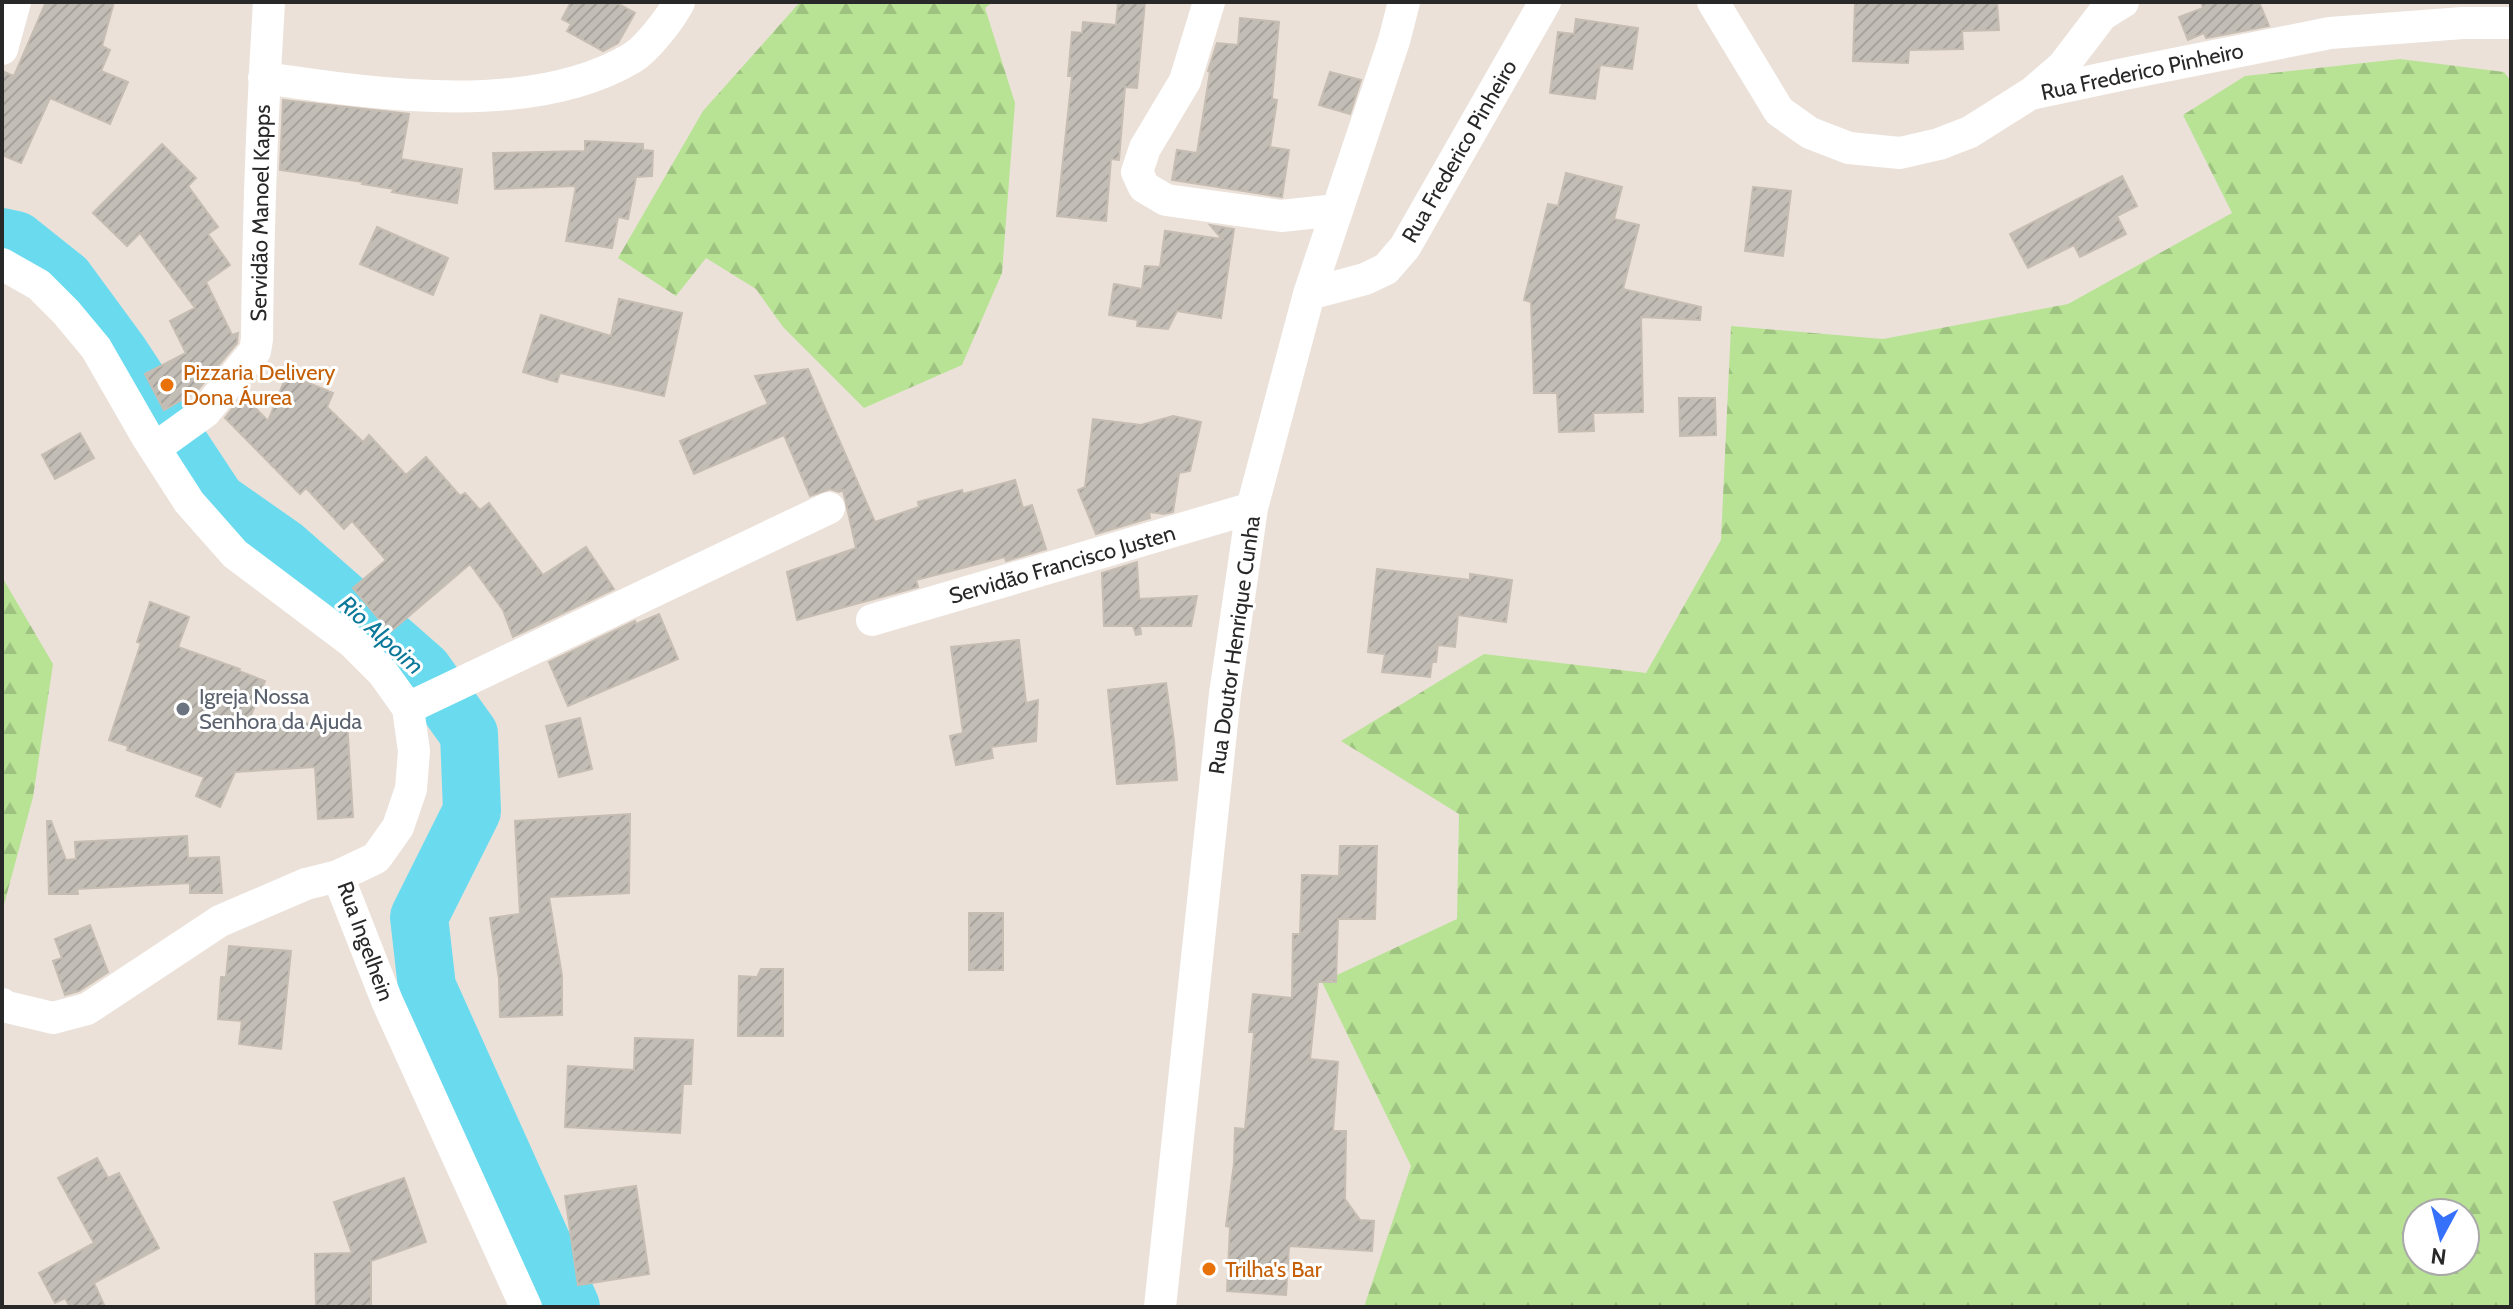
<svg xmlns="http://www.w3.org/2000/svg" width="2513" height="1309" font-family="Cabin,sans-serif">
  <defs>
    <pattern id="forest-firs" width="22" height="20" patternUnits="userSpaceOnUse" patternTransform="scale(2)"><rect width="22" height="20" fill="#b8e395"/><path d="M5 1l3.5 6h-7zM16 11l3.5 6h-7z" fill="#9ec380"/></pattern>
    <pattern id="building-hatch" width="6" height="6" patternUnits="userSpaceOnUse" patternTransform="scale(2)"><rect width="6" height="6" fill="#c2bdb5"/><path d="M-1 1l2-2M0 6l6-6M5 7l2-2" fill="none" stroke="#a7a29c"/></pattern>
  </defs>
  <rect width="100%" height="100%" fill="#ebe1d9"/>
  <path fill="url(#forest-firs)" fill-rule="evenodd" d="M 800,2 L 993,2 L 985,8 L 1015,103 L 1002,273 L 962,365 L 864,408 L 783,327 L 756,289 L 706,258 L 676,296 L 618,258 L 703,111 Z
    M 2400,59 L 2504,72 L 2511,81 L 2511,1307 L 1364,1307 L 1411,1166 L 1322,982 L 1457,919 L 1459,814 L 1341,741 L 1484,654 L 1646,673 L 1721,540 L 1731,326 L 1883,339 L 2068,304 L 2232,213 L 2183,115 L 2245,76 ZM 2417,1213 L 2465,1213 L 2465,1261 L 2417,1261 Z
    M 2,577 L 53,664 L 33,797 L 2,912 Z"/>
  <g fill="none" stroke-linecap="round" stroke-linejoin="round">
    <path stroke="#6adbef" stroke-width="58" d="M 2,237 L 16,240 L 65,279 L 120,354 L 217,501 L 284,548 L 423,670 L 469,734 L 472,811 L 419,917 L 427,987 L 571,1307"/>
  </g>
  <path fill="url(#building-hatch)" stroke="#c6bdb3" stroke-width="2" d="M 46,2 L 114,2 L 102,46 L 110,50 L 101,71 L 128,82 L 110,124 L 50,98 L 21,163 L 2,155 L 2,71 L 14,76 Z
    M 571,2 L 615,2 L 635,13 L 618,43 L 603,51 L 567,31 L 571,24 L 562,19 Z
    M 1118,2 L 1145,2 L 1137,88 L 1125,87 L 1119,160 L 1111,159 L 1106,221 L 1057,216 L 1072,76 L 1068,76 L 1072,32 L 1082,33 L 1083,22 L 1116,25 Z
    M 1855,2 L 1997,2 L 1999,30 L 1962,31 L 1963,49 L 1909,50 L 1908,63 L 1853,61 Z
    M 2201,2 L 2259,2 L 2269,26 L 2206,38 L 2204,33 L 2188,40 L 2179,17 L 2203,8 Z
    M 1240,18 L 1279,22 L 1272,99 L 1277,100 L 1270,147 L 1289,150 L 1282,197 L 1172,180 L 1177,150 L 1197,153 L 1210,72 L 1208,71 L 1217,43 L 1238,45 Z
    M 1576,19 L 1638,28 L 1632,69 L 1600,65 L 1595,99 L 1550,93 L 1558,32 L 1574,34 Z
    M 1330,72 L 1361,80 L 1350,114 L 1319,105 Z
    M 283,100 L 409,114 L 401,159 L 462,169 L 457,203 L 392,192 L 394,189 L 362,184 L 363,182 L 280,170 Z
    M 585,141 L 643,144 L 643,150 L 653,151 L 652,176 L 636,177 L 628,219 L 618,217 L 612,248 L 566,241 L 576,186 L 495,189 L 493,153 L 585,151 Z
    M 162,144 L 196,178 L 188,186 L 218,227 L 208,234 L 230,265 L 206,282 L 232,335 L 238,333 L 237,343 L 197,391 L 164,410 L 145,374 L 186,353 L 170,321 L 195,308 L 140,233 L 127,246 L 93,213 Z
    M 1566,173 L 1622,187 L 1614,219 L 1639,225 L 1623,289 L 1701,307 L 1700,320 L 1641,317 L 1643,412 L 1593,413 L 1594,431 L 1559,432 L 1557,393 L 1534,393 L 1531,302 L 1524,300 L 1548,204 L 1558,206 Z
    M 2122,176 L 2137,206 L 2117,216 L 2126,234 L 2080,257 L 2074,245 L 2028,268 L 2010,234 Z
    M 1753,187 L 1791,191 L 1783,256 L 1745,251 Z
    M 1210,225 L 1234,229 L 1221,318 L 1177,311 L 1168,329 L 1137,326 L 1138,320 L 1109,315 L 1114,284 L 1142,289 L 1145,266 L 1160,267 L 1165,231 L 1222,239 Z
    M 377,227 L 448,258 L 433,295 L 360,264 Z
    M 619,299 L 682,313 L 664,396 L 560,373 L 557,382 L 523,372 L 541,315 L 611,336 Z
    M 808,369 L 875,522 L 919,507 L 918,502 L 962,490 L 963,494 L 1015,480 L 1023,508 L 1032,505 L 1046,549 L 1006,561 L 1005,557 L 916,580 L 918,587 L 797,620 L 787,572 L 856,548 L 843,490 L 839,492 L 830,489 L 810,496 L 784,435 L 694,474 L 680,441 L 768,404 L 755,376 Z
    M 287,374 L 333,393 L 327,407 L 363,442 L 369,435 L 406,475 L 426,457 L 460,496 L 465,493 L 480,510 L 489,503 L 543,575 L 586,547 L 614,589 L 513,637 L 503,610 L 470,564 L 390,632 L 353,588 L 386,560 L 352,521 L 344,529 L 306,488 L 300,494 L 225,418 L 243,395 L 268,421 Z
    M 1679,398 L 1715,398 L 1716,435 L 1680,436 Z
    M 1173,416 L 1201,422 L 1190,471 L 1179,473 L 1173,512 L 1164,514 L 1149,512 L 1150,518 L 1096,534 L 1078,490 L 1085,487 L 1093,419 L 1141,425 Z
    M 80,433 L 94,458 L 55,479 L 42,455 Z
    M 1137,562 L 1139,599 L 1197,596 L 1191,626 L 1140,626 L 1141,634 L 1136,635 L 1133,626 L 1104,626 L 1102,573 Z
    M 1377,569 L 1470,580 L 1470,574 L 1512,580 L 1506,622 L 1458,615 L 1455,647 L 1438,645 L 1436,662 L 1432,662 L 1430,677 L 1382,672 L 1385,654 L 1368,652 Z
    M 150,602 L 189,617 L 178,647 L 240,669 L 239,671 L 265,681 L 246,727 L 347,721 L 353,817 L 318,819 L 315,767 L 235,772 L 220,807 L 196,796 L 204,777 L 127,750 L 128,746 L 109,740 L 141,643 L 137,642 Z
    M 659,614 L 678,659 L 568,706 L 549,662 L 635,621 L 636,624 Z
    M 1019,640 L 1026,703 L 1038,700 L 1036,741 L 991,747 L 993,758 L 956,765 L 950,736 L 963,733 L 951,647 Z
    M 1166,683 L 1174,741 L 1177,780 L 1117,784 L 1108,690 Z
    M 580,718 L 592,769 L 559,777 L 546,726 Z
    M 630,814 L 629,893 L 549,897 L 562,976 L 562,1015 L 500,1017 L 499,979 L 490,918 L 520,914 L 515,821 Z
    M 47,821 L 51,821 L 66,860 L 76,859 L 75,842 L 187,836 L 188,858 L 219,857 L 222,893 L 190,893 L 190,883 L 77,889 L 78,894 L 49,894 Z
    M 1340,846 L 1377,846 L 1375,919 L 1338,919 L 1336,982 L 1318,982 L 1310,1059 L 1338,1062 L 1333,1131 L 1346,1131 L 1345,1199 L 1360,1220 L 1374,1221 L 1372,1251 L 1289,1246 L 1286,1295 L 1227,1291 L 1230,1227 L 1226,1226 L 1234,1163 L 1235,1128 L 1245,1129 L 1254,1032 L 1249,1032 L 1253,994 L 1292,998 L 1293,934 L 1300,934 L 1302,875 L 1339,876 Z
    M 969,913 L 1003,913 L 1003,970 L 969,970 Z
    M 90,925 L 108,972 L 79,991 L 65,995 L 53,961 L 62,958 L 55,939 Z
    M 229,946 L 291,951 L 281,1049 L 239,1044 L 242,1021 L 218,1019 L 221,977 L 226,977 Z
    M 761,969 L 783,969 L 783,1036 L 738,1036 L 739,976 L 757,977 Z
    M 635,1038 L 693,1040 L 691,1084 L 683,1084 L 680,1133 L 565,1127 L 568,1066 L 634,1070 Z
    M 97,1158 L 108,1178 L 119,1173 L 159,1248 L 94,1283 L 105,1307 L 70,1307 L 65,1298 L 55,1303 L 39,1273 L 94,1243 L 58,1178 Z
    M 404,1178 L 426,1242 L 371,1261 L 371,1307 L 316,1307 L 315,1254 L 352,1253 L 334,1202 Z
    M 636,1186 L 649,1274 L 578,1285 L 565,1196 Z"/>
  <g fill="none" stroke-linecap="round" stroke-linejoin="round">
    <path stroke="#fff" stroke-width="32" d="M 1209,2 L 1185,81 L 1145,148 L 1137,172 L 1144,187 L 1166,200 L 1281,216 L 1337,210
      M 1713,2 L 1779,111 L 1810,133 L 1849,148 L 1900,153 L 1939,144 L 1970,132 L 2030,94 L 2129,73 L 2330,33 L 2463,23 L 2511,23
      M 2,49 L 15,2
      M 264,78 C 375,94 531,118 632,58 C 647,49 671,18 679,2
      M 2033,92 L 2063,66 L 2102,15 L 2123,2
      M 2,264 L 39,285 L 66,312 L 96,348 L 146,435 L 189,502 L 235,554 L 352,642 L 383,673 L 408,708 L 414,751 L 411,789 L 398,827 L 376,858 L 338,876 L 387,1001 L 526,1307
      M 1309,294 L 1365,279 L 1386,269 L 1405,247 L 1545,2
      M 155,448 L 205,412 L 255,351 L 257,339 C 258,227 262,114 269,2
      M 872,620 L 1252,508
      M 408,708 L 829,508
      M 2,1004 L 3,1006 L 53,1018 L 87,1009 L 220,921 L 306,884 L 338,876
      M 1160,1307 L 1225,694 L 1252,508 L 1309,294 L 1394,41 L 1404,2"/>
  </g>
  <g fill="#e8710a" stroke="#fff" stroke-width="3">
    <circle cx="167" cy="385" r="8"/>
    <circle cx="1209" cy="1269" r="8"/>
  </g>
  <circle fill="#6b7280" stroke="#fff" stroke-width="3" cx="183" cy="709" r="8"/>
  <g text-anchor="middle" stroke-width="6" stroke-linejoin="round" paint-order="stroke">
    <g font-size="22" fill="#282828" stroke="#fff">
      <text transform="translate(2142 71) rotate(-12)" y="8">Rua Frederico Pinheiro</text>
      <text transform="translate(1459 151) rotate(-60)" y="8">Rua Frederico Pinheiro</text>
      <text transform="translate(260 213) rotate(-89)" y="8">Servidão Manoel Kapps</text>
      <text transform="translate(1062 564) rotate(-16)" y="8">Servidão Francisco Justen</text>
      <text transform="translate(1234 645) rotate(-82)" y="8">Rua Doutor Henrique Cunha</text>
      <text transform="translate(366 941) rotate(70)" y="8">Rua Ingelhein</text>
    </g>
    <g font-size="22" fill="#c56008" stroke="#fff" text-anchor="start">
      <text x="183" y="380">Pizzaria Delivery<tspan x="183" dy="25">Dona Áurea</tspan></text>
      <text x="1225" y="1277">Trilha's Bar</text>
    </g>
    <g font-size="22" fill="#5b616d" stroke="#fff" text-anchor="start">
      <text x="199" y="704">Igreja Nossa<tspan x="199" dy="25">Senhora da Ajuda</tspan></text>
    </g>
    <g font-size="24" font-style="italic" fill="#0c7899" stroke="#fff">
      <text transform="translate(381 635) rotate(42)" y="8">Rio Alpoim</text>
    </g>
  </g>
  <rect width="2513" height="1309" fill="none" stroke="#282828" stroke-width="8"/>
  <g transform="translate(2441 1237) rotate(187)"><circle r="38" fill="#ffffff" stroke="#a9a9a9" stroke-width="2"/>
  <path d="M0-6L14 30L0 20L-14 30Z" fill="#3671fb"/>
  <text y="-12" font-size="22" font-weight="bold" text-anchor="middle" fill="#282828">N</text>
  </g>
</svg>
